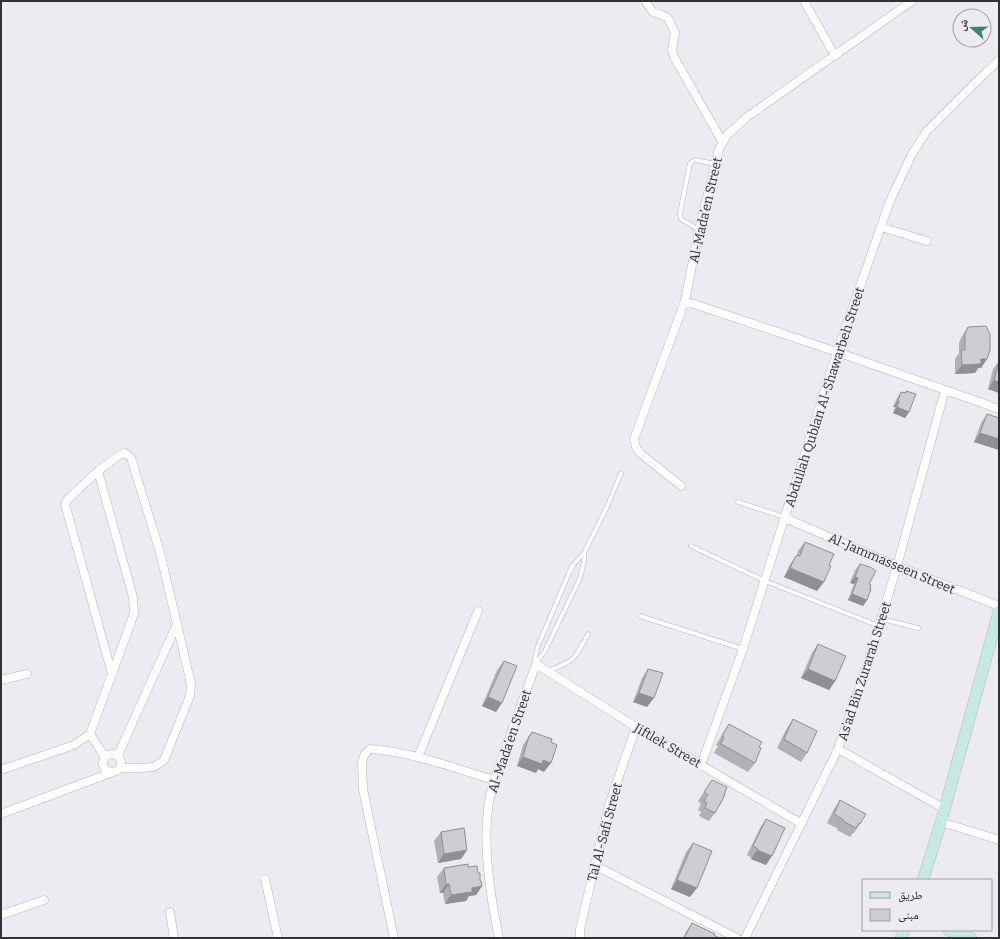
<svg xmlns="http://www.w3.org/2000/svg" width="1000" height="939" font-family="Bitter,'Noto Naskh Arabic',serif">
  <rect width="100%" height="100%" fill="#edeaf1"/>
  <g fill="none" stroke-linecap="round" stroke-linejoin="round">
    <g stroke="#b9b6bc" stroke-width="5">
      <path id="lane" d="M 699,230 L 681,219 L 680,213 L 690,163 L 695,160 L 715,164
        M 738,502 L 784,517
        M 691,546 L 765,581 L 879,626
        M 640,616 L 743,649
        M 882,619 L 918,628
        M 536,663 L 545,651 L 580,578 L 584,561 L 584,553
        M 536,664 L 535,658 L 538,646 L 569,573 L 573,565 L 584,553 L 607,507 L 621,473
        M 548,671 C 575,660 574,661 588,634"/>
    </g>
    <g stroke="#b9b6bc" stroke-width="9">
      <path id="street" d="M 645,1 L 653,12 L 667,17 L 669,20 L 675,33 L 672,50 L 674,57 L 722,141
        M 804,1 L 835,56
        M 881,227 L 927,241
        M 685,301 L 837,352 L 999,409
        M 681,486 L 640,453 L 636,447 L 634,439 L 685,301 L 699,230 L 719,149 L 727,135 L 747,117 L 912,1
        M 785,518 L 897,566 L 999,606
        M 112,674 L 65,504 L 68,499 L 98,471 L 121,454 L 125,453 L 131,458 L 160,552 L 191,684 L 190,696 L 164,760 L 154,767 L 140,768 L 121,768
        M 1,680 L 27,674
        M 90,734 L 105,757
        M 838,749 L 945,809
        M103 763a9 9 0 1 1 18 0a9 9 0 1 1-18 0Z
        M 118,755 L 177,624
        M 418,757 L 478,611
        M 701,765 L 743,649 L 837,352 L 890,201 L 912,154 L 927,131 L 975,83 L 999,60
        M 1,770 L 74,745 L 90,734 L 131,622 L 134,613 L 133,597 L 98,471
        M 1,814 L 113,772
        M 941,822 L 999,840
        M 594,865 L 737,938
        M 265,879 L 278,938
        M 170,912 L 174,938
        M 1,915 L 44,900
        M 394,938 L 363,789 L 362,761 L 365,754 L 370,749 C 413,752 454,768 494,780
        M 499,938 C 489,891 479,826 494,780 L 536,664 L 636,727 L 802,824
        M 580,938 L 580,929 L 609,805 L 636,727
        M 745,938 L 838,749 L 867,666 L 897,566 L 945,390"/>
    </g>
    <g stroke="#b9b6bc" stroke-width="12">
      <path id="secondary" d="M 923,880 L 941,822 L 999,611
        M 948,930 L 971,938
        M 901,938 L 904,930"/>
    </g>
    <use href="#lane" stroke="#fff" stroke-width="4"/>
    <use href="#street" stroke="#fff" stroke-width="8"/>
    <use href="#secondary" stroke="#c5eae4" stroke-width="11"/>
  </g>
  <path fill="#b2afb5" d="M 968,327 L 981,368 L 978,368 L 975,373 L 955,374 L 955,359 L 959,353 L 959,343 L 962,336 Z
    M 999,361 L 999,393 L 988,389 L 993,369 Z
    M 906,391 L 909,412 L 905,418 L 893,413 L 895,407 L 893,407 L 897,398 L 901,392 L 905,393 Z
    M 987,414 L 999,418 L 999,450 L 974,442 L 981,423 Z
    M 805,542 L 817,591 L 784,577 L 789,566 L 795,557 L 796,557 L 797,555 L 798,551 Z
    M 860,564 L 869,584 L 867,600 L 863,606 L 848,600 L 854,584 L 850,583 L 855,570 Z
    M 818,644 L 835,681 L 829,690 L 801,678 L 812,653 Z
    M 504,661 L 496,712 L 482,706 L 497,670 Z
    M 648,669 L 647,707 L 633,702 L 642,678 Z
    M 793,719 L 807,753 L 801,762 L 777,748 L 787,728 Z
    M 729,724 L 759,747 L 755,763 L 748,772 L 714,753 L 718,746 L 716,745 L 723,733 Z
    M 532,732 L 551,742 L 544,772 L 538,769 L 536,773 L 517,766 L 523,745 Z
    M 712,780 L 715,813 L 709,821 L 699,816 L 701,812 L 698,810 L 701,804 L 698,801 Z
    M 840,800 L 860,824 L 854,833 L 853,833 L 850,837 L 837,830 L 838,829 L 827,823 L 834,809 Z
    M 766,819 L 766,865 L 751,859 L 752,858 L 747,855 L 760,828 Z
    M 441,832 L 467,850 L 461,859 L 438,863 L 434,841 Z
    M 693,843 L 690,897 L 671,889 L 686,852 Z
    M 468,867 L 480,881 L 482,886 L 476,895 L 469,896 L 466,901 L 445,904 L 443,893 L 440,893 L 437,877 L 444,868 Z
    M 692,923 L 714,935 L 719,938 L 683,938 L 686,932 Z"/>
  <path fill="#918f93" d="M 981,359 L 987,359 L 981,368 L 978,368 L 975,373 L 955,374 L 962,365 Z
    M 994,380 L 999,382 L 999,393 L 988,389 Z
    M 898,401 L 899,401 L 895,407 L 893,407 Z
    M 897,407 L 909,412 L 905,418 L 893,413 Z
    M 980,433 L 999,439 L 999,450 L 974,442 Z
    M 790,568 L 824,582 L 817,591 L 784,577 Z
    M 855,577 L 858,578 L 854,584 L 850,583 Z
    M 852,594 L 867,600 L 863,606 L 848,600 Z
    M 808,669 L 835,681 L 829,690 L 801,678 Z
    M 639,693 L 654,698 L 647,707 L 633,702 Z
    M 488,697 L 502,703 L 496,712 L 482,706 Z
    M 523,757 L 543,760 L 551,763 L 544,772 L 538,769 L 536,773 L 517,766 Z
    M 467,850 L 461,859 L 438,863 L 444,854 Z
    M 757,850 L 772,856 L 766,865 L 751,859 Z
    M 677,880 L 697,888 L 690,897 L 671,889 Z
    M 446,884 L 449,884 L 443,893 L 440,893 Z
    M 482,886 L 476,895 L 469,896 L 466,901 L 445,904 L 451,895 L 472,888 Z"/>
  <path fill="#cfccd2" stroke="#918f93" d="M 986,326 L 990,334 L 990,350 L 987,359 L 981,359 L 981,364 L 962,365 L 961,350 L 965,350 L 965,334 L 968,327 Z
    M 999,362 L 999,382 L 994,380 Z
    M 906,391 L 916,394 L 909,412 L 897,407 L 899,401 L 898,401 L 901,392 L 906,393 Z
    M 987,414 L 999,418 L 999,439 L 980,433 Z
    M 805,542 L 834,554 L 829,565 L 831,566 L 824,582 L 790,568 L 795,557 L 796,557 L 797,555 L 800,556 Z
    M 860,564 L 870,567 L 876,571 L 869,584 L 871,585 L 870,589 L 871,589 L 867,600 L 852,594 L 858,578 L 855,577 Z
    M 818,644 L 846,656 L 835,681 L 808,669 Z
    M 504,661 L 517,666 L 502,703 L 488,697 Z
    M 648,669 L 663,673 L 654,698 L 639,693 Z
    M 793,719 L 817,731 L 807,753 L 784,739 Z
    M 729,724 L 762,742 L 759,747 L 761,748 L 755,763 L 721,744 L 724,737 L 722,736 Z
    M 532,732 L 552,739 L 551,742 L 557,745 L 551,763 L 543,760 L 542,764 L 523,757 L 529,736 L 530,736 Z
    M 712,780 L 727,787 L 724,795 L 725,795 L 715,813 L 705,808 L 707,803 L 704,801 L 708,795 L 704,792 Z
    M 840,800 L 866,814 L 860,824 L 859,823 L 856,828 L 843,821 L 844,820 L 834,814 Z
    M 766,819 L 785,828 L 772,856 L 757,850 L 758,849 L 753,846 Z
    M 464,828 L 467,850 L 444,854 L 441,832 Z
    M 693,843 L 712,851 L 697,888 L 677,880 Z
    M 468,864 L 468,867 L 477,866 L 478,873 L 480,873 L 480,881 L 481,881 L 482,886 L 472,888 L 472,892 L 451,895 L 449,884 L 446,884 L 444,868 Z
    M 692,923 L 715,934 L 714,935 L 719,938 L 684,938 Z"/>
  <g text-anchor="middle" stroke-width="3" stroke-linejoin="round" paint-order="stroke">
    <g font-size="13" fill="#313033" stroke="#edeaf1">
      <text transform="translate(705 210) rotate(-77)" y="5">Al-Mada’en Street</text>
      <text transform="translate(824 397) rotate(-72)" y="5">Abdullah Qublan Al-Shawarbeh Street</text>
      <text transform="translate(892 563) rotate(23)" y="5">Al-Jammasseen Street</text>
      <text transform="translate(864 671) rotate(-72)" y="5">As’ad Bin Zurarah Street</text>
      <text transform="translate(509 741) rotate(-71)" y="5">Al-Mada’en Street</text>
      <text transform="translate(668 745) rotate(30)" y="5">Jiftlek Street</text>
      <text transform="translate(604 832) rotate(-75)" y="5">Tal Al-Safi Street</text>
    </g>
  </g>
  <rect width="1000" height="939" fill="none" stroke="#313033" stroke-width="4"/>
  <rect x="862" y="879" width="130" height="52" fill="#edeaf1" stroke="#a2a0a5"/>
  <rect x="870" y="892" width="20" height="6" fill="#c5eae4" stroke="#a2a0a5"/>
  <text x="898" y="899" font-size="12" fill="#313033">طريق</text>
  <rect x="870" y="909" width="20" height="12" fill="#cfccd2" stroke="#a2a0a5"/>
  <text x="898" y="919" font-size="12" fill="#313033">مبنى</text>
  <g transform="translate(972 28) rotate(290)"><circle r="19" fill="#edeaf1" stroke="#a2a0a5"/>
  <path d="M0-3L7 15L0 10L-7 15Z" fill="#3e8276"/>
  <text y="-6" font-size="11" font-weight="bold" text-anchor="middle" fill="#313033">ش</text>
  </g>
</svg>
